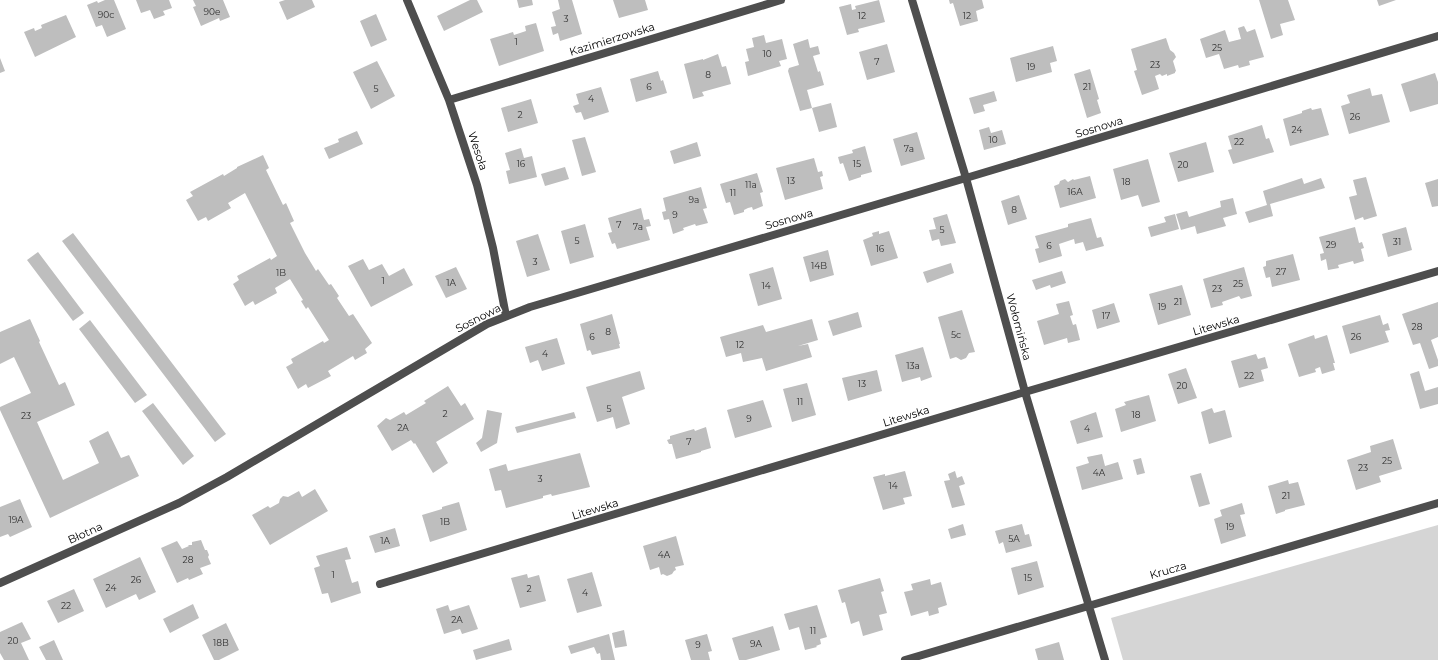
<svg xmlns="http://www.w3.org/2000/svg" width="1438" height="660" font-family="Montserrat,sans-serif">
  <rect width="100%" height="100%" fill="#fff"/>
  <path fill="#d5d5d5" d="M 1438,525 L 1438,660 L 1123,660 L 1111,618 Z"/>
  <path fill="#bebebe" d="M 105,0 L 114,0 L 126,29 L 107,37 L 102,25 L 96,27 L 87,5 L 97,1 L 98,3 Z
    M 136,0 L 169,0 L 172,8 L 163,11 L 165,15 L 154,19 L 150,10 L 141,13 Z
    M 193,0 L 223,0 L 230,17 L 220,21 L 219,18 L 201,26 L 193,7 L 196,6 Z
    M 285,0 L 312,0 L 315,7 L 287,20 L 279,2 Z
    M 470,0 L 477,0 L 483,12 L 444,31 L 437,16 Z
    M 517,0 L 532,0 L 533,5 L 519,8 Z
    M 558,0 L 572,0 L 582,34 L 560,41 L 558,33 L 553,35 L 551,27 L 556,26 L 552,12 L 560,9 Z
    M 613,0 L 645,0 L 648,10 L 619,18 Z
    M 879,0 L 885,22 L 858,29 L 859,32 L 847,35 L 839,7 L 851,4 L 852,10 L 856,9 L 855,6 Z
    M 949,0 L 982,0 L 984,8 L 976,11 L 978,21 L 960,26 L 953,3 L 950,4 Z
    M 1259,0 L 1288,0 L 1295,20 L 1280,24 L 1283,35 L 1271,39 Z
    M 1377,0 L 1396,0 L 1379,6 Z
    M 376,14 L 387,40 L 371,47 L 360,21 Z
    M 66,15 L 76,37 L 35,57 L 24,32 L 34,28 L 35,31 L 42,28 L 41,25 Z
    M 536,23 L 544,51 L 499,66 L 490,39 L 513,32 L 514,35 L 526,31 L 525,26 Z
    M 1244,26 L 1247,32 L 1255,29 L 1264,57 L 1249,61 L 1250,65 L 1239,68 L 1238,65 L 1224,69 L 1219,54 L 1206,58 L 1200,39 L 1225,30 L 1229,42 L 1241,39 L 1238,28 Z
    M 764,35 L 766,43 L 782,39 L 787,59 L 779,61 L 781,66 L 748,76 L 745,62 L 749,61 L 746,49 L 754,47 L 752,38 Z
    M 1166,38 L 1170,50 L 1174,53 L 1176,57 L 1173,61 L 1176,71 L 1175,72 L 1175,73 L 1167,76 L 1167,74 L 1162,76 L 1160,74 L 1155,76 L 1159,89 L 1142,95 L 1134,71 L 1137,70 L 1131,49 Z
    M 808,39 L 810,48 L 818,46 L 820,54 L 813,56 L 818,72 L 820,71 L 824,85 L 807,90 L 812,108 L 800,111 L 788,71 L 789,68 L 799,65 L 793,44 Z
    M 887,44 L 895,72 L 867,80 L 859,52 Z
    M 1053,46 L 1057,61 L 1050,63 L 1052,72 L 1016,82 L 1010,58 Z
    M 718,54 L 722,67 L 726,66 L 731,84 L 702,92 L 704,96 L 693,99 L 684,64 L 703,59 L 703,60 Z
    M 0,58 L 5,71 L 0,73 Z
    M 377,61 L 395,96 L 371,109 L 353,72 Z
    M 1090,69 L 1099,99 L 1097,100 L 1101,113 L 1087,118 L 1074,74 Z
    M 658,71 L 661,81 L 663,80 L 667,93 L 636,102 L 630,79 Z
    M 1435,73 L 1438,82 L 1438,104 L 1410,112 L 1401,84 Z
    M 601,87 L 609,112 L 584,120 L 581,112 L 576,113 L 573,106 L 579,104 L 576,94 Z
    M 1370,88 L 1372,96 L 1382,94 L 1390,122 L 1349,134 L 1341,106 L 1350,103 L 1347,95 Z
    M 994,91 L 997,101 L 983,105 L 985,111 L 974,114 L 969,98 Z
    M 531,99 L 538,123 L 508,132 L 501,108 Z
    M 831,103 L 837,127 L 819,132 L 812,108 Z
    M 1311,108 L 1312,110 L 1321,108 L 1329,135 L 1290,146 L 1283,119 L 1302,113 L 1302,111 Z
    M 1262,125 L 1266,139 L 1269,138 L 1274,152 L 1233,164 L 1228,150 L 1232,149 L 1228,136 Z
    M 989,127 L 991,133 L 1002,130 L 1006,144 L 984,150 L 979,130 Z
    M 357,131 L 363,144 L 329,159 L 324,148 L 339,142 L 338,139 Z
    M 917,132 L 925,159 L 901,166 L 893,139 Z
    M 585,137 L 596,172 L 582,176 L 572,140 Z
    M 697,142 L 701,156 L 674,164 L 670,151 Z
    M 1206,142 L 1214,172 L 1178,182 L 1169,153 Z
    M 865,146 L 872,172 L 861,175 L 861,177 L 849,181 L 843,163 L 840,164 L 838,157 L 853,153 L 852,150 Z
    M 521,148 L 524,158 L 532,156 L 537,177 L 509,184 L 506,171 L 510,170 L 505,153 Z
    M 263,155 L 269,168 L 266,170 L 283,205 L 286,203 L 294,221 L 290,223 L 305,253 L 316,271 L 318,269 L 329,285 L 331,284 L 339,296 L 337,298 L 349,316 L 353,314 L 372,343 L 365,349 L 367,353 L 355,360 L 353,356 L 328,371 L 331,376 L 308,388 L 306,384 L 298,389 L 286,367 L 293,363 L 291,359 L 323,341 L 324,343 L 329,340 L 308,307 L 306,309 L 301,301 L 303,300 L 290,279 L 275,288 L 277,293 L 255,305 L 253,301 L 245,306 L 233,284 L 239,280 L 237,276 L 270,258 L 271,260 L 277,256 L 245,193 L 228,203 L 231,208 L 208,221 L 206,217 L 198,221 L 186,200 L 193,196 L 190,192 L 223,174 L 224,176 L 237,168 L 237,167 Z
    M 814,158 L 818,172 L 822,171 L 823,176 L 820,177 L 823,189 L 785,200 L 776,168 Z
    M 1148,159 L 1160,202 L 1142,207 L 1138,195 L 1121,200 L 1113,169 Z
    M 565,167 L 569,179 L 545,186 L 541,174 Z
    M 757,173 L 763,192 L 760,193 L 763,206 L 753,210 L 752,207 L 748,208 L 744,210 L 744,212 L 734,215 L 730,202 L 726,203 L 720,184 Z
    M 1090,176 L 1096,198 L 1060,208 L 1054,186 L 1059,184 L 1060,181 L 1065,179 L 1068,182 L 1073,179 L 1074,180 Z
    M 1366,177 L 1377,216 L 1364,220 L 1363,217 L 1355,220 L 1349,197 L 1357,195 L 1353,180 Z
    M 1302,178 L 1304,184 L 1321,178 L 1325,188 L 1270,204 L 1273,216 L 1249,223 L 1245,212 L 1267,205 L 1263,191 Z
    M 1438,179 L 1438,206 L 1432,207 L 1425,183 Z
    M 701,187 L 707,208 L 703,209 L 708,223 L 696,226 L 695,224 L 683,228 L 684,230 L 673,234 L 669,219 L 664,220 L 662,212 L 666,211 L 663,198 Z
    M 1019,195 L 1027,219 L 1008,225 L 1001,201 Z
    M 1233,198 L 1237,214 L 1223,218 L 1226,226 L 1197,234 L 1195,226 L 1181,230 L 1176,214 L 1187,211 L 1189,217 L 1221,207 L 1220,201 Z
    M 641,208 L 644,220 L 649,219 L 651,226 L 646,227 L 650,240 L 617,249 L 615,243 L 612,244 L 608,233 L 612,232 L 608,218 Z
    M 947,214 L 956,243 L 941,246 L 939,239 L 932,241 L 929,230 L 936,229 L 933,218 Z
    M 1175,214 L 1179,229 L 1151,237 L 1148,227 L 1166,222 L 1164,217 Z
    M 1091,218 L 1097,238 L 1101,237 L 1104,246 L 1086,251 L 1083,242 L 1075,244 L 1074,239 L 1059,244 L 1062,256 L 1039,263 L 1035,249 L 1039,248 L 1035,236 L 1068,227 L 1068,224 Z
    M 585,224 L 594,257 L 570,264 L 561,231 Z
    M 1355,227 L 1359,243 L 1362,242 L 1364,248 L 1361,249 L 1364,261 L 1354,264 L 1353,261 L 1338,265 L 1339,268 L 1328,270 L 1326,259 L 1321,261 L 1320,254 L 1324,253 L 1319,237 Z
    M 1406,227 L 1412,250 L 1388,257 L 1382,234 Z
    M 879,231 L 879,234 L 889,231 L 898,258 L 871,266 L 863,240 L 873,236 L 872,233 Z
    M 73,233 L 226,434 L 215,442 L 62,241 Z
    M 538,234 L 550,270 L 527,277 L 516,241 Z
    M 828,250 L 834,275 L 810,282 L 803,257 Z
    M 38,252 L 84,313 L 73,321 L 27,260 Z
    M 1293,254 L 1300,280 L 1272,287 L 1270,277 L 1266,278 L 1263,267 L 1266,266 L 1266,261 Z
    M 363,259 L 369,270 L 382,264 L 389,276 L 404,268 L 413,285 L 371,307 L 348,266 Z
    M 951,263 L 954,273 L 927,283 L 923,272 Z
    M 456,267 L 467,289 L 446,298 L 435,276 Z
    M 773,267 L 782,299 L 758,306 L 749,274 Z
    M 1244,267 L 1252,296 L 1241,299 L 1239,296 L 1222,302 L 1223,305 L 1211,308 L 1203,279 Z
    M 1062,271 L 1066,283 L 1051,288 L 1050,285 L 1036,290 L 1032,280 Z
    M 1182,285 L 1191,315 L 1158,325 L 1149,294 Z
    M 1069,301 L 1073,315 L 1070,316 L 1073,325 L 1076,324 L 1080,340 L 1068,343 L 1067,338 L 1044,345 L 1037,321 L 1059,314 L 1056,304 Z
    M 1438,302 L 1438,337 L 1431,340 L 1438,360 L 1438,366 L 1429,369 L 1420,343 L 1413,345 L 1402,314 Z
    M 1114,303 L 1120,322 L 1097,329 L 1092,310 Z
    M 962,310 L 975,352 L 969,353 L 966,358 L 961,360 L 956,357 L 950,359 L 938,317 Z
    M 858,312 L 862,327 L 833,336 L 828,321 Z
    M 612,314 L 620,344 L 619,344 L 620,348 L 592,355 L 590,350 L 587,351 L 580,324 Z
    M 1380,315 L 1383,325 L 1388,323 L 1390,330 L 1385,331 L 1389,342 L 1350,354 L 1342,326 Z
    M 30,319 L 40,341 L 39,342 L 59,385 L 65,382 L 75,405 L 37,422 L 63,480 L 99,463 L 89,441 L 108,431 L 121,458 L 129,455 L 139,476 L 50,518 L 0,410 L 0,407 L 31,393 L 14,357 L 0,364 L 0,332 Z
    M 812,319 L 818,340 L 798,346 L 808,344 L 812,357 L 766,371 L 762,358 L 743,362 L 741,353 L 726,357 L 720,337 L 763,325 L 766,332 Z
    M 90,320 L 147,395 L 135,403 L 79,329 Z
    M 1314,335 L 1315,339 L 1327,335 L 1335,363 L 1333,363 L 1335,370 L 1322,374 L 1320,367 L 1315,369 L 1316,372 L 1299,377 L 1288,344 Z
    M 557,338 L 565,364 L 542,371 L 538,360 L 530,363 L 525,347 Z
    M 923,347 L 932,377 L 921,381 L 920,377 L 902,382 L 895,355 Z
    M 1256,354 L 1258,359 L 1265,357 L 1268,368 L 1261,370 L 1264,381 L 1239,388 L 1231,361 Z
    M 1186,368 L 1197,398 L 1178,404 L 1168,374 Z
    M 877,370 L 882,391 L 848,401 L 842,378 Z
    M 640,371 L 645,389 L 622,397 L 630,424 L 616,429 L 613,417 L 597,422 L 586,387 Z
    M 1419,371 L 1425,391 L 1438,387 L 1438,404 L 1420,409 L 1410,374 Z
    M 807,383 L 816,415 L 792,422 L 783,389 Z
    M 448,386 L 461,406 L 465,403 L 474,419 L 436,442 L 448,463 L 433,473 L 415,443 L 414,444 L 411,440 L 392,451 L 377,426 L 386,418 L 390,420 L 404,412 L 406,415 L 426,403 L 424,401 Z
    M 1149,395 L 1156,421 L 1121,432 L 1115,409 L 1126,405 L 1124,402 Z
    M 763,400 L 772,427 L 735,438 L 727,410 Z
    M 153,403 L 194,456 L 183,465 L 142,411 Z
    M 1212,408 L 1214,413 L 1225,410 L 1232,437 L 1209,444 L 1201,412 Z
    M 487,410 L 502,413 L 497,443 L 481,452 L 476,443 L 482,438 Z
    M 574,412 L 576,418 L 517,433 L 515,427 Z
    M 1096,412 L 1103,437 L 1077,444 L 1070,421 Z
    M 706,427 L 711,448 L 701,451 L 701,452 L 676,459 L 672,444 L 669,444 L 667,440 L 670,439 L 670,436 L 694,429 L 695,431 Z
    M 1393,439 L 1402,469 L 1379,476 L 1381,482 L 1356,490 L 1347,460 L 1371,452 L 1370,446 Z
    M 580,453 L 590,487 L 552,496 L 551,494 L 543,496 L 543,498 L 506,508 L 501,490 L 495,491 L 489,469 L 506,464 L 508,471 Z
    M 1102,454 L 1105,466 L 1118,462 L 1123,479 L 1082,490 L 1076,467 L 1089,463 L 1087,457 Z
    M 1141,458 L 1145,473 L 1137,475 L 1133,460 Z
    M 905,471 L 912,496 L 903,498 L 905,504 L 883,510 L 873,477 L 885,474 L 885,476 Z
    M 955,471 L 957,478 L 962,476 L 965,484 L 959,486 L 965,505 L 952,508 L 944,481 L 950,480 L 948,474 Z
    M 1201,473 L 1210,504 L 1199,507 L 1190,476 Z
    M 1288,480 L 1289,484 L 1298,482 L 1305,505 L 1285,510 L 1285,511 L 1276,514 L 1268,486 Z
    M 315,489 L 328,511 L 270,545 L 252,515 L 268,506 L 270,508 L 279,503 L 280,499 L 283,496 L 288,497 L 299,491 L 302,497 Z
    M 20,499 L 32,527 L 10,537 L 8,534 L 0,537 L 0,507 Z
    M 459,502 L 467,530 L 430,542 L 422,515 L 442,509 L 442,507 Z
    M 1242,503 L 1245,514 L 1240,515 L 1246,536 L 1221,544 L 1214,519 L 1222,516 L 1220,510 Z
    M 963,524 L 966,535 L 951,539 L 948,529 Z
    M 1022,524 L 1025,535 L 1029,534 L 1032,546 L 1006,553 L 1003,542 L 999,544 L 995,531 Z
    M 395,528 L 400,546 L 375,553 L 369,536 Z
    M 676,536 L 684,565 L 675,567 L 676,570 L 674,571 L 672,574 L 667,576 L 663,574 L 661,575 L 659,567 L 650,570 L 643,546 Z
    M 201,540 L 205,550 L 207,550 L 209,555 L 208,557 L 211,564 L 200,568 L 203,574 L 189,580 L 188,578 L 177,583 L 161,548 L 177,541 L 182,549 L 189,546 L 188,545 L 192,545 L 192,542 Z
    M 347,547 L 351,559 L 345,560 L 352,583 L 358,581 L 361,593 L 331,603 L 328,593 L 322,594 L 314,568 L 320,566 L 316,556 Z
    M 140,557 L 156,592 L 139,600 L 136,594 L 106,608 L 93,579 Z
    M 1037,561 L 1044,587 L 1018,595 L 1011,568 Z
    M 592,572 L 602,606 L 577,613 L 567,579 Z
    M 527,574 L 528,578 L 539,575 L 546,601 L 520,608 L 511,578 Z
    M 880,578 L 884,591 L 881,592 L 887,613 L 879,615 L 883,630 L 863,636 L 859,621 L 851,624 L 845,602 L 842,603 L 838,590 Z
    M 930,579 L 931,585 L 941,582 L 947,605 L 938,608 L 939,613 L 929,616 L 928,611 L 911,616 L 904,592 L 913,590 L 911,584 Z
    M 74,589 L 84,611 L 58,623 L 47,601 Z
    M 193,604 L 199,618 L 170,633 L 163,619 Z
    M 448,605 L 450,611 L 469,605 L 478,629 L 462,634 L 460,629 L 444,634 L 436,609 Z
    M 817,605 L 827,637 L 820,639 L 821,644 L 816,646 L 817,647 L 805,650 L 799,627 L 789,630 L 784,614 Z
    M 22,622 L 31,639 L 21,643 L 29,660 L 4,660 L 0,653 L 0,632 Z
    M 226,623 L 239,650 L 219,660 L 214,660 L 202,635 Z
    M 773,626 L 780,650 L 746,660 L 739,660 L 732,638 Z
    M 624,630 L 627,646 L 615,648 L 612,633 Z
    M 609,634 L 615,660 L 601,660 L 600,653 L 597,654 L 594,647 L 571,654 L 568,646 Z
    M 707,634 L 712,651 L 708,652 L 710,660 L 691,660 L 685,640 Z
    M 509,639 L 512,650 L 476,660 L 473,650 Z
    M 54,640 L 63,660 L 46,660 L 39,647 Z
    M 1059,642 L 1064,660 L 1038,660 L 1035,649 Z"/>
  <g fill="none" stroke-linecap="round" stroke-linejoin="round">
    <path stroke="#4e4e4e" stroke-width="8" d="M 407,0 L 449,100 L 477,185 L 493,248 L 506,316
      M 912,0 L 966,178 L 1025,392 L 1105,660
      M 449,100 L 781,0
      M 0,583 L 179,503 L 227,477 L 487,324 L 530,307 L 966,178 L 1438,36
      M 380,584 L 1025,392 L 1438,271
      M 905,660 L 1438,503"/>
  </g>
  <g text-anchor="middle" stroke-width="3" stroke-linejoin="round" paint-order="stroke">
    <g font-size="9" fill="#303030">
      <text x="212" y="15">90e</text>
      <text x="106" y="18">90c</text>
      <text x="862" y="19">12</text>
      <text x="967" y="19">12</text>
      <text x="566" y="22">3</text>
      <text x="516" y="45">1</text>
      <text x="1217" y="51">25</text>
      <text x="767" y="57">10</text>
      <text x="877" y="65">7</text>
      <text x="1155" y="68">23</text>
      <text x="1031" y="70">19</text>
      <text x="708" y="78">8</text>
      <text x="649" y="90">6</text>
      <text x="1087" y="90">21</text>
      <text x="376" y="92">5</text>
      <text x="591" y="102">4</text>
      <text x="520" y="118">2</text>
      <text x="1355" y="120">26</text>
      <text x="1297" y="133">24</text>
      <text x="993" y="143">10</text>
      <text x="1239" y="145">22</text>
      <text x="909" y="152">7a</text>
      <text x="521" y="167">16</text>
      <text x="857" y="167">15</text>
      <text x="1183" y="168">20</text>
      <text x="791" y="184">13</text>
      <text x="1126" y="185">18</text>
      <text x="751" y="188">11a</text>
      <text x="1075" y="195">16A</text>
      <text x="733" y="196">11</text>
      <text x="694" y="203">9a</text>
      <text x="1014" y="213">8</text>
      <text x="675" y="218">9</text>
      <text x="619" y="228">7</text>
      <text x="638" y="230">7a</text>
      <text x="942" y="233">5</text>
      <text x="577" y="244">5</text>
      <text x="1397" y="245">31</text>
      <text x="1331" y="248">29</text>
      <text x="1049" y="249">6</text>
      <text x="880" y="252">16</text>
      <text x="535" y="265">3</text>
      <text x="819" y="269">14B</text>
      <text x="1281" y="275">27</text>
      <text x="281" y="276">1B</text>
      <text x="383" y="284">1</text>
      <text x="451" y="286">1A</text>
      <text x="1238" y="287">25</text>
      <text x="766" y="289">14</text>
      <text x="1217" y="292">23</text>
      <text x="1178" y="305">21</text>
      <text x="1162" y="310">19</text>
      <text x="1106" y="319">17</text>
      <text x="1417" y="330">28</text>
      <text x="608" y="335">8</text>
      <text x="956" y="338">5c</text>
      <text x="592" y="340">6</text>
      <text x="1356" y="340">26</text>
      <text x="740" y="348">12</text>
      <text x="545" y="357">4</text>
      <text x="913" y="369">13a</text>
      <text x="1249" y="379">22</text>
      <text x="862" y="387">13</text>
      <text x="1182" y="389">20</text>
      <text x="800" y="405">11</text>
      <text x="609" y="412">5</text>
      <text x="445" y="417">2</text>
      <text x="1136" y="418">18</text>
      <text x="26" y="419">23</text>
      <text x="749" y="422">9</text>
      <text x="403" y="431">2A</text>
      <text x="1087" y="432">4</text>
      <text x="689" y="445">7</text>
      <text x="1387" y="464">25</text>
      <text x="1363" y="471">23</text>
      <text x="1099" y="476">4A</text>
      <text x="540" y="482">3</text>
      <text x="893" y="489">14</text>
      <text x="1286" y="499">21</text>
      <text x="16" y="523">19A</text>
      <text x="445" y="525">1B</text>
      <text x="1230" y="530">19</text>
      <text x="1014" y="542">5A</text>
      <text x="385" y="544">1A</text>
      <text x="664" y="558">4A</text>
      <text x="188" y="563">28</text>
      <text x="333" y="578">1</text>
      <text x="1028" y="581">15</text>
      <text x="136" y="583">26</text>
      <text x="111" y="591">24</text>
      <text x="529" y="592">2</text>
      <text x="585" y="596">4</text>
      <text x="66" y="609">22</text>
      <text x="457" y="623">2A</text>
      <text x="813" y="634">11</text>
      <text x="13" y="644">20</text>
      <text x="221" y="646">18B</text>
      <text x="756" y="647">9A</text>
      <text x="698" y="648">9</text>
    </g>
    <g font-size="11" fill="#000" stroke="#fff">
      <text transform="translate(612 39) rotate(-17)" y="4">Kazimierzowska</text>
      <text transform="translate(1099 127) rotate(-17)" y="4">Sosnowa</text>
      <text transform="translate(478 151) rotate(72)" y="4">Wesoła</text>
      <text transform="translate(789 219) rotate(-16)" y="4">Sosnowa</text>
      <text transform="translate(478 318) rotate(-27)" y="4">Sosnowa</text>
      <text transform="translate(1216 325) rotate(-16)" y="4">Litewska</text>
      <text transform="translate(1019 327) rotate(75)" y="4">Wołomińska</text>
      <text transform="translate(906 416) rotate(-17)" y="4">Litewska</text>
      <text transform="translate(595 509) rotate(-17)" y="4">Litewska</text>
      <text transform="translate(85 533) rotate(-24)" y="4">Błotna</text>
      <text transform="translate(1168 570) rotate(-16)" y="4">Krucza</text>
    </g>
  </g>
</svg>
